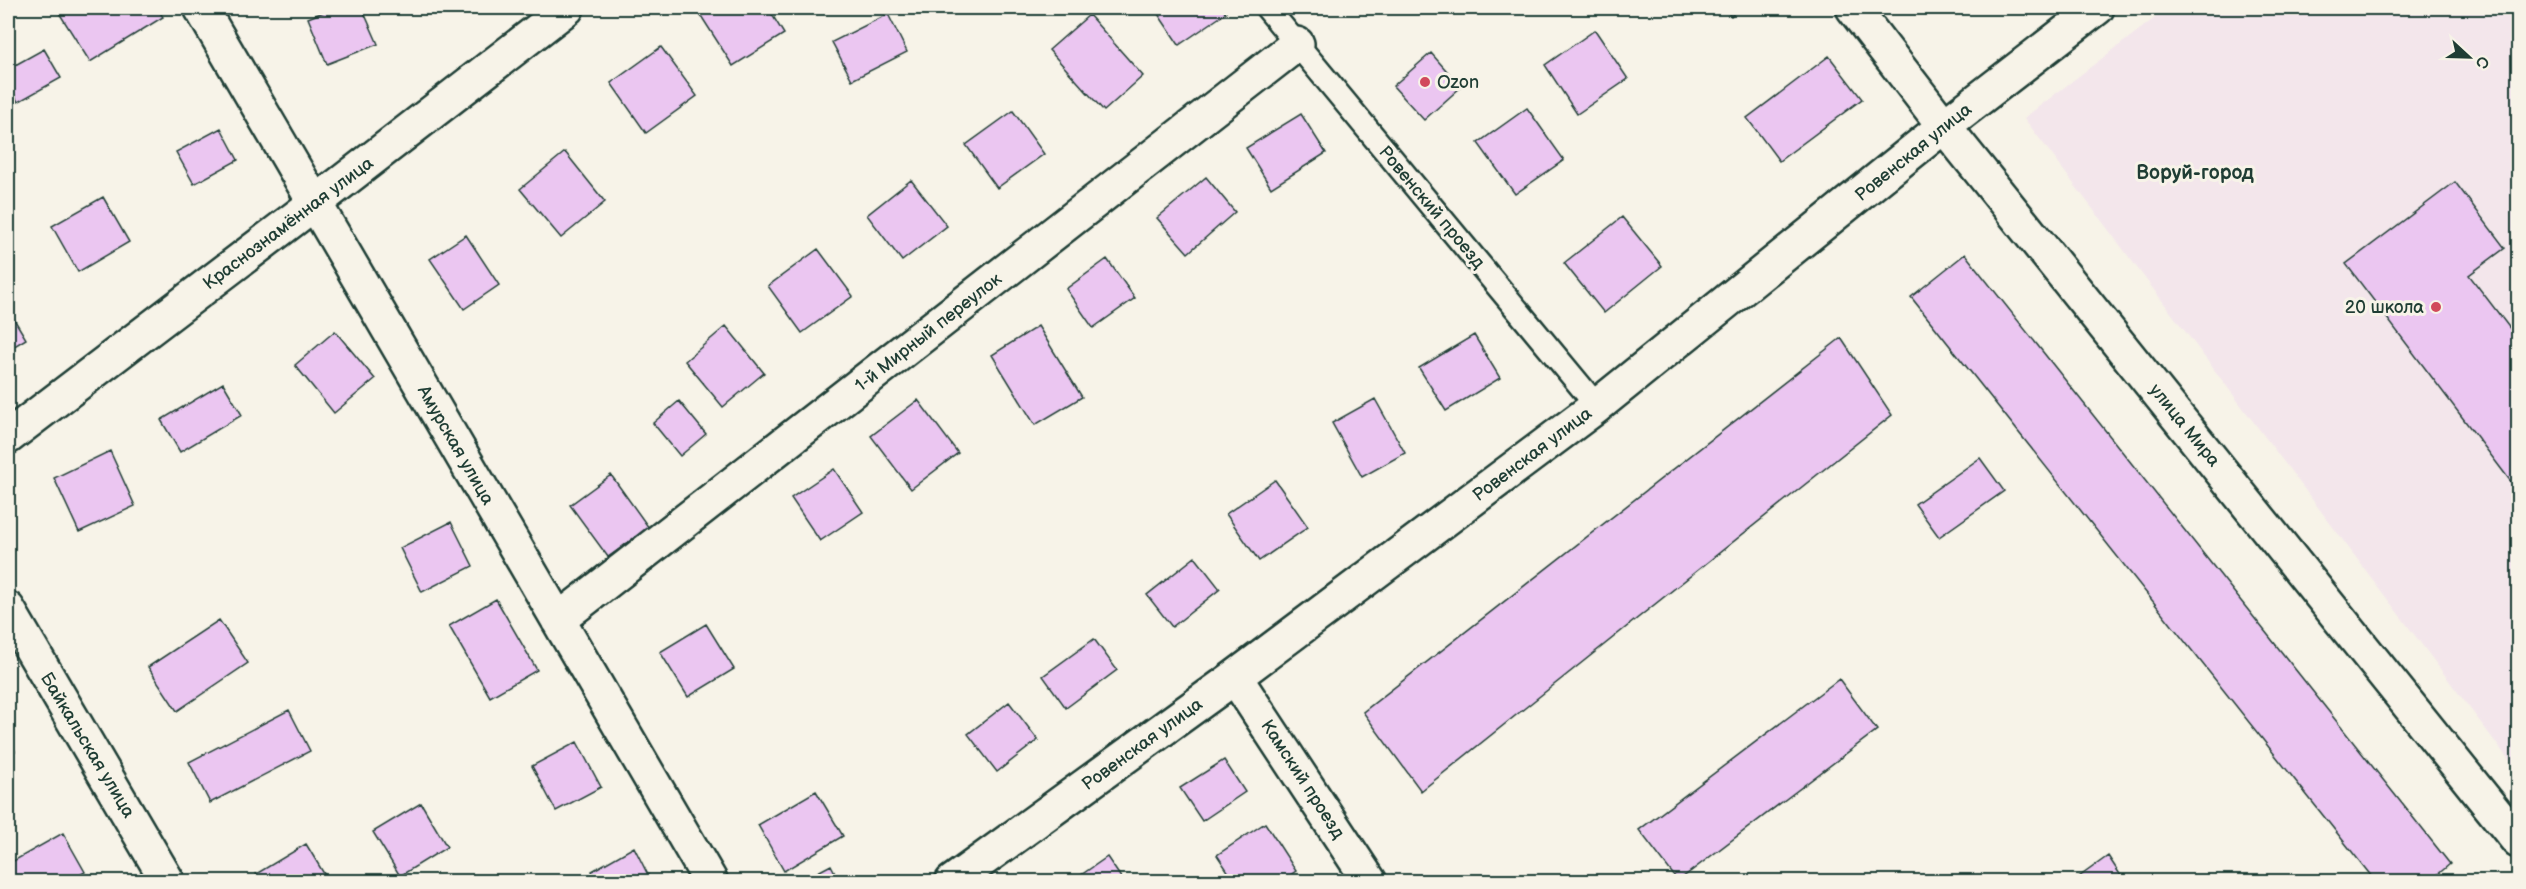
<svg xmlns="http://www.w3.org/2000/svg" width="2526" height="889" font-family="'Balsamiq Sans',sans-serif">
  <rect width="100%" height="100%" fill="#f7f3e8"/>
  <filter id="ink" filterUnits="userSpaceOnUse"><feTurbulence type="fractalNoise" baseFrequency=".0167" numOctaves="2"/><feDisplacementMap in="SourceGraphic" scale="12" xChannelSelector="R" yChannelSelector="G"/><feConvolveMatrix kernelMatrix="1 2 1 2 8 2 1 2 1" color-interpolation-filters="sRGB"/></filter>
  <g filter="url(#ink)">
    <path fill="#f3e6eb" d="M 2168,8 L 2518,8 L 2518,772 L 2024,118 Z"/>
    <path fill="#ebc6f1" stroke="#1f3d34" stroke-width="1.5" d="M 56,8 L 157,8 L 163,17 L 90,62 Z
      M 334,8 L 362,8 L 378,44 L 327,64 L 308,18 Z
      M 696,8 L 768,8 L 784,34 L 733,66 Z
      M 1154,8 L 1221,8 L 1226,13 L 1179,45 Z
      M 1723,8 L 1740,8 L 1731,16 Z
      M 888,14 L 907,52 L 852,80 L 832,42 Z
      M 1089,15 L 1143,76 L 1104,111 L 1049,50 Z
      M 1595,30 L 1628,79 L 1577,114 L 1545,65 Z
      M 661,47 L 697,96 L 646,133 L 611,83 Z
      M 44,49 L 61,78 L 18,102 L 8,82 L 8,69 Z
      M 1431,53 L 1461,87 L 1424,120 L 1393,86 Z
      M 1829,56 L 1862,99 L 1779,161 L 1747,118 Z
      M 1527,108 L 1564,160 L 1515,194 L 1478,143 Z
      M 1013,111 L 1044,154 L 997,188 L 966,145 Z
      M 1301,114 L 1326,153 L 1271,188 L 1246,148 Z
      M 221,128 L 238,160 L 194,184 L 176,152 Z
      M 565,152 L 605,202 L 561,238 L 520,189 Z
      M 1206,177 L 1235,212 L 1188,253 L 1157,218 Z
      M 911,180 L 947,226 L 902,261 L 867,215 Z
      M 2455,182 L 2505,248 L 2469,275 L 2518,339 L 2518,491 L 2346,264 Z
      M 103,197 L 129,242 L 78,272 L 52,226 Z
      M 1622,217 L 1662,266 L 1604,313 L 1564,263 Z
      M 466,235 L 499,285 L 464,309 L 430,259 Z
      M 818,249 L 853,296 L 802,333 L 768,286 Z
      M 1965,254 L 2450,864 L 2429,882 L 2376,882 L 1911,297 Z
      M 1107,259 L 1135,298 L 1093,328 L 1066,289 Z
      M 8,309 L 26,339 L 8,350 Z
      M 726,326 L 764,373 L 723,407 L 685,361 Z
      M 1038,326 L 1082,397 L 1035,425 L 992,355 Z
      M 335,331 L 375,379 L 334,413 L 295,365 Z
      M 1474,335 L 1500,378 L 1446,411 L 1419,368 Z
      M 1841,338 L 1892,415 L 1421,791 L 1363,712 Z
      M 223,383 L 242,415 L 180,452 L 161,420 Z
      M 1375,399 L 1405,453 L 1362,477 L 1332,423 Z
      M 918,400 L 958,453 L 911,489 L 871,436 Z
      M 679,401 L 706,434 L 680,456 L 653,423 Z
      M 110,451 L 135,506 L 79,532 L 54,478 Z
      M 1980,458 L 2004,491 L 1939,537 L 1915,504 Z
      M 834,469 L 863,512 L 820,541 L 791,498 Z
      M 611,475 L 649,528 L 608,557 L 570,505 Z
      M 1275,480 L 1308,527 L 1259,561 L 1226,514 Z
      M 451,522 L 473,566 L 422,592 L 400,548 Z
      M 1195,557 L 1220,589 L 1172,627 L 1147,595 Z
      M 496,599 L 537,670 L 490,697 L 449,626 Z
      M 219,620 L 248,663 L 177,711 L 148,667 Z
      M 706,624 L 734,669 L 688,697 L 660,652 Z
      M 1094,639 L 1117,670 L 1066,708 L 1043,676 Z
      M 1839,679 L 1877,730 L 1678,881 L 1639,830 Z
      M 1009,702 L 1038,740 L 997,772 L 968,734 Z
      M 289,710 L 310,751 L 210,803 L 189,762 Z
      M 8,732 L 15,751 L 8,754 Z
      M 577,742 L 601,787 L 556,811 L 532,766 Z
      M 1224,760 L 1245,792 L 1202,821 L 1180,788 Z
      M 816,791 L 843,836 L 784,871 L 758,825 Z
      M 421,803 L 447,847 L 400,876 L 373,832 Z
      M 1265,823 L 1296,871 L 1280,882 L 1235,882 L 1217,855 Z
      M 63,833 L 85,872 L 67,882 L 15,882 L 8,864 Z
      M 306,844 L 329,882 L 261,882 L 256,874 Z
      M 634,847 L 650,879 L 645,882 L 598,882 L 592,871 Z
      M 2108,856 L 2125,882 L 2072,882 Z
      M 1107,857 L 1124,882 L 1071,882 Z
      M 831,865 L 840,882 L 799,882 Z"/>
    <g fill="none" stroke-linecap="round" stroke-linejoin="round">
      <g stroke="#1f3d34" stroke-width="27">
        <path id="lane" d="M 1267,8 L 1597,406"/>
      </g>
      <g stroke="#1f3d34" stroke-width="38">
        <path id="street" d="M 201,8 L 711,882
          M 1853,8 L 1944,126 L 2518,841
          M 8,609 L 168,882
          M 558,620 L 1297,44
          M 1235,677 L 1370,882
          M 952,882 L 1235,677 L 1597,406 L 1944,126 L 2097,8"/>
      </g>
      <g stroke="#1f3d34" stroke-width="38">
        <path id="secondary" d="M 8,437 L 315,203 L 567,8"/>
      </g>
      <use href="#lane" stroke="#f7f3e8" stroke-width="22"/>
      <use href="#street" stroke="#f7f3e8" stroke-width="33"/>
      <use href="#secondary" stroke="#f7f3e8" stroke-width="33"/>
    </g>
  </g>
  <g fill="#d1495b" stroke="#f7f3e8" stroke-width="2">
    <circle cx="1425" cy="82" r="6"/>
    <circle cx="2436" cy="307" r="6"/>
  </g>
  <g text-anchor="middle" stroke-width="6" stroke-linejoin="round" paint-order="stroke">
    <g font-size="18" fill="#1f3d34" stroke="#f7f3e8" text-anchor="start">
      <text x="1437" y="88">Ozon</text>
      <text x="2424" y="313" text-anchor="end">20 школа</text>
    </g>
    <g font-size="18" fill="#1f3d34" stroke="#f7f3e8">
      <text transform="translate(1913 152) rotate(-39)" y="6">Ровенская улица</text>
      <text transform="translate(1432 207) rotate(50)" y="6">Ровенский проезд</text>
      <text transform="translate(288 223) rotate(-37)" y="6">Краснознамённая улица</text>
      <text transform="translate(928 332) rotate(-38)" y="6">1-й Мирный переулок</text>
      <text transform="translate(2185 425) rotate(51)" y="6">улица Мира</text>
      <text transform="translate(456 445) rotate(60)" y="6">Амурская улица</text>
      <text transform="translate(1532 454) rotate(-37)" y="6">Ровенская улица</text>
      <text transform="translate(1142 744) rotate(-36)" y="6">Ровенская улица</text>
      <text transform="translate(88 745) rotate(59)" y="6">Байкальская улица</text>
      <text transform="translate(1303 779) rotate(57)" y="6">Камский проезд</text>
    </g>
    <g font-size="20" font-weight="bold" fill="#1f3d34" stroke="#f7f3e8">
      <text x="2195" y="179">Воруй-город</text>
    </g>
  </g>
  <rect width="2526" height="889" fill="none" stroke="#f7f3e8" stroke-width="30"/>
  <rect x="15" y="15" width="2496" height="859" fill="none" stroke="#1f3d34" stroke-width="2" filter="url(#ink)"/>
  <g transform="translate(2469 57) rotate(112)" stroke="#f7f3e8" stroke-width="4.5" paint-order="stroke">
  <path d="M0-4.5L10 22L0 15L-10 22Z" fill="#1f3d34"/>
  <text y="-9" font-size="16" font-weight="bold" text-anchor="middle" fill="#1f3d34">С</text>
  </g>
</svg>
